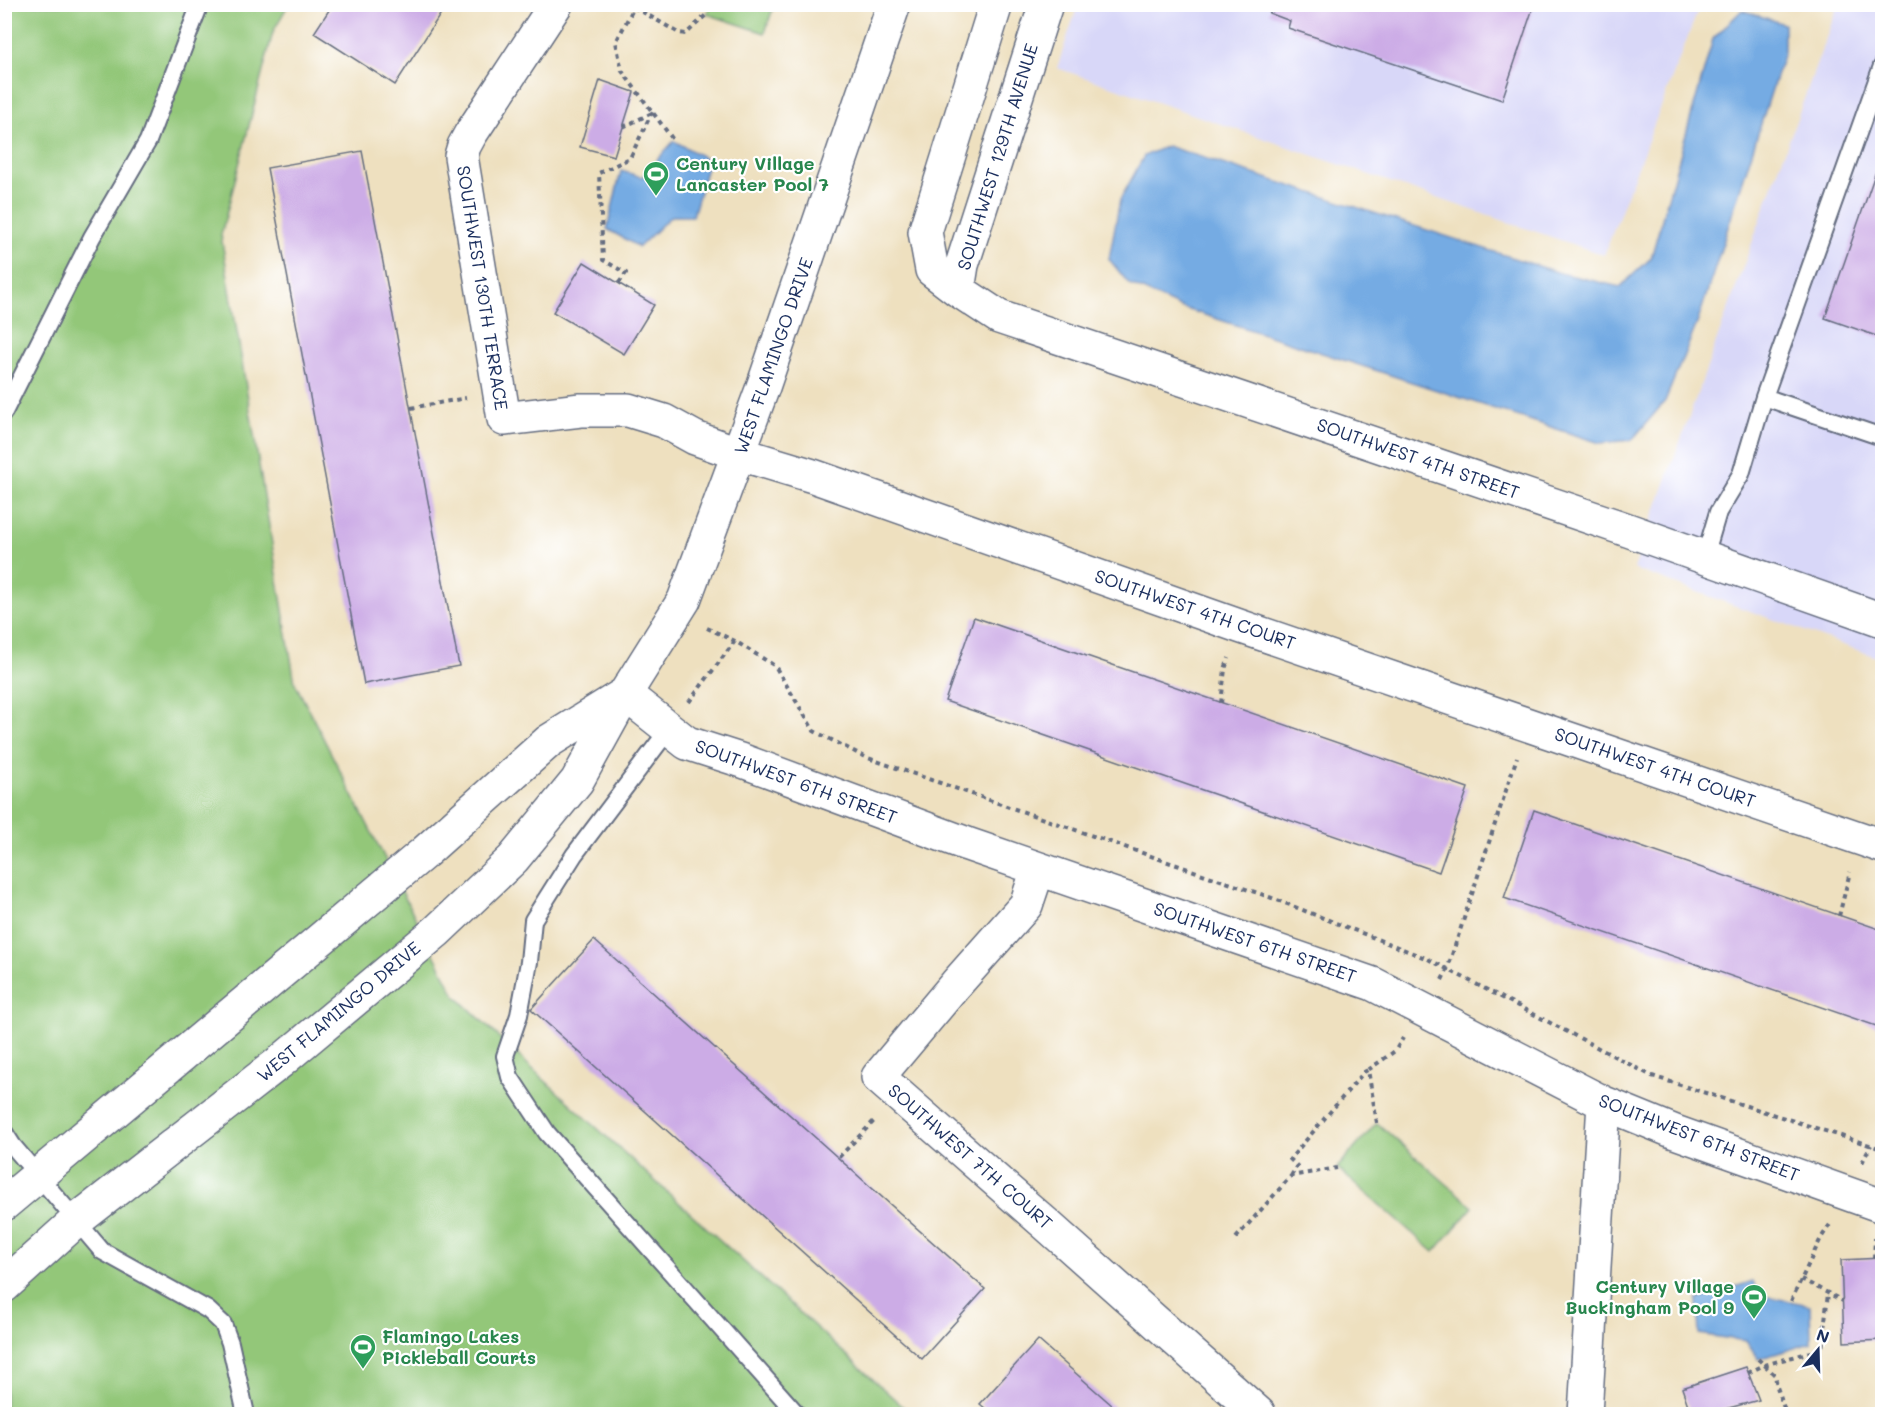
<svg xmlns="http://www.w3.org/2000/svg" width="1887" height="1419" font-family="Mali,sans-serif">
  <rect width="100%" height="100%" fill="#fff"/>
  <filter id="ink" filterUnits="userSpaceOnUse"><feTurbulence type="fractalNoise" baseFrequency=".0167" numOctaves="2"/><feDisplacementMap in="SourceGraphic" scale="12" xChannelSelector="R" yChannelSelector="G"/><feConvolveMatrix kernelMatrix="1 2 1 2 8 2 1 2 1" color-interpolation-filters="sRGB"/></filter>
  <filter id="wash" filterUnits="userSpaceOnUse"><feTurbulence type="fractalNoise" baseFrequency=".008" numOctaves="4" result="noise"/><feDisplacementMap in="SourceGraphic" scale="24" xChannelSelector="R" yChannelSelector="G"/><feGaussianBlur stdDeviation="1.35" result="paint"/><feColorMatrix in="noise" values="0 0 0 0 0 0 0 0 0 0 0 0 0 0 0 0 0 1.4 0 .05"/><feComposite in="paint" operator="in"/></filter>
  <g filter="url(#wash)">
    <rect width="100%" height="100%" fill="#eee0bf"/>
    <path fill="#d8d7f8" d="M 1078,5 L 1700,5 L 1604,255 L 1057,68 Z
      M 1838,5 L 1882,5 L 1882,659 L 1634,569 Z"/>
    <path fill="#93c779" stroke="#577b6c" stroke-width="1.5" d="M 5,5 L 288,5 L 273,32 L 221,235 L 295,683 L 455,995 L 541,1077 L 911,1414 L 5,1414 Z
      M 710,5 L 710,4 L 774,5 L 765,33 L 707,14 Z
      M 1377,1123 L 1473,1207 L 1434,1252 L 1337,1168 Z"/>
    <path fill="#74abe3" stroke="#486da0" stroke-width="1.5" d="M 1742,10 L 1784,24 L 1784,52 L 1698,321 L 1665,401 L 1632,440 L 1600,443 L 1180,307 L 1129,284 L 1109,259 L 1120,200 L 1144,156 L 1167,146 L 1560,273 L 1620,287 L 1651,258 L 1713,39 Z
      M 674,141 L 709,160 L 693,216 L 671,216 L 639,247 L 607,229 L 621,171 L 642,177 Z
      M 1753,1281 L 1759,1295 L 1810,1305 L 1811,1343 L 1758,1359 L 1746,1341 L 1699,1334 L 1697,1300 Z"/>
    <g id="blocks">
      <path fill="#ccace6" d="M 333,4 L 447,4 L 395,85 L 314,33 Z
        M 1272,4 L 1523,4 L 1533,8 L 1502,100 L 1288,28 L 1290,21 L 1269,13 Z
        M 600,80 L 634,92 L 614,156 L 580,147 Z
        M 362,151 L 459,666 L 364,684 L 267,168 Z
        M 1882,154 L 1882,338 L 1825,318 Z
        M 584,262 L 654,305 L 624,354 L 553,312 Z
        M 974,617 L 1468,788 L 1439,872 L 945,701 Z
        M 1534,810 L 1882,930 L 1882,1028 L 1504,898 Z
        M 594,940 L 985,1289 L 922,1359 L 531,1009 Z
        M 1882,1258 L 1882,1340 L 1844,1342 L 1841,1260 Z
        M 1038,1340 L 1122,1414 L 992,1414 L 980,1404 Z
        M 1746,1367 L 1759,1400 L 1706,1414 L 1691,1414 L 1682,1388 Z"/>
    </g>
  </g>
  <g filter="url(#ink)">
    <use href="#blocks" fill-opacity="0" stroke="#656d80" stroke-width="1.5"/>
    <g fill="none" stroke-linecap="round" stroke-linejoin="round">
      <g stroke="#656d80" stroke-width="20">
        <path id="service" d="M 1764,397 L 1882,437
          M 4,412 L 92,237 L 148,141 L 200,4
          M 1705,556 L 1718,512 L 1741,474 L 1764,397 L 1882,66
          M 669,729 L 574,855 L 533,920 L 529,962 L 519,1015 L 505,1056 L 510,1077 L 547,1133 L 797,1414
          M 4,1132 L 13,1146 L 102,1251 L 208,1310 L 223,1324 L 230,1343 L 246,1414"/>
      </g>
      <g stroke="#656d80" stroke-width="36">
        <path id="minor" d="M 556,4 L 470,135 L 464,146 L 461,156 L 504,419 L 581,410 L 628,410 L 664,421 L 695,438 L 740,454 L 813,476 L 1239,626 L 1882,846
          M 996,4 L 925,232 L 932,270 L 958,290 L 999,317 L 1622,528 L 1882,620
          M 958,290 L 962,265 L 1046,4
          M 625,694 L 687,743 L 743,761 L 967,844 L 1373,984 L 1604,1103 L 1675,1132 L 1882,1206
          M 1038,869 L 1026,905 L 956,984 L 878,1077 L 1047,1225 L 1259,1414
          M 4,1204 L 425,852 L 549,741 L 623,695
          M 4,1286 L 76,1221 L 280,1062 L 437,931 L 513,859 L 577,781 L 625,694 L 684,600 L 763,387 L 894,4
          M 1585,1414 L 1604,1103"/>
      </g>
      <path stroke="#656d80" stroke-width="4" stroke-dasharray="4.5 4.5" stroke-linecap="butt" d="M 631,4 L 634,7 L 616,42 L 622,71 L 674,141
        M 634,7 L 679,33 L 686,34 L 707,14
        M 623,127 L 652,113
        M 619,283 L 626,273 L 603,260 L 599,173 L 630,158 L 652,112
        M 411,408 L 466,398
        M 707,628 L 735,641
        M 689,702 L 735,641 L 775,666 L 814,731 L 865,757 L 1272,898 L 1428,959 L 1652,1076 L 1882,1149
        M 1221,703 L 1225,669 L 1229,658
        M 1839,916 L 1850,872
        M 1442,980 L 1447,970 L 1517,757
        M 1377,1123 L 1368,1070 L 1395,1051 L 1403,1038
        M 839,1157 L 874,1121
        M 1862,1163 L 1871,1145
        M 1291,1176 L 1297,1166 L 1290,1159 L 1364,1072 L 1368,1070
        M 1236,1238 L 1291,1176 L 1337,1168
        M 1874,1258 L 1875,1238
        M 1801,1279 L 1843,1301
        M 1791,1301 L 1821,1238 L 1831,1223
        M 1758,1359 L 1775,1375 L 1777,1387 L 1786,1414
        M 1748,1373 L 1764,1365 L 1822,1349 L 1828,1293"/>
      <use href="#service" stroke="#fff" stroke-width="16"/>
      <use href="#minor" stroke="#fff" stroke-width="33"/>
    </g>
  </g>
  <defs>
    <g id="stadium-pin" transform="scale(1.35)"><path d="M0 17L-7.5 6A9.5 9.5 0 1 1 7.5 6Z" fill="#2e9e5b" stroke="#fff"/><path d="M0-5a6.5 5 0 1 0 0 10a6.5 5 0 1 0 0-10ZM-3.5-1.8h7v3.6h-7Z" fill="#fff"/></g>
  </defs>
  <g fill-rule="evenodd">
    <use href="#stadium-pin" x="656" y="174"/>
    <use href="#stadium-pin" x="1754" y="1297"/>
    <use href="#stadium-pin" x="363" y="1347"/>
  </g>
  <g text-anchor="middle" stroke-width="4.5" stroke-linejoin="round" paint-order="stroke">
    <g font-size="18" fill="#1b2f5e" stroke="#fff">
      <text transform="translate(998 157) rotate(-73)" y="6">SOUTHWEST 129TH AVENUE</text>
      <text transform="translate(482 288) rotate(81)" y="6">SOUTHWEST 130TH TERRACE</text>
      <text transform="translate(774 356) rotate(-71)" y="6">WEST FLAMINGO DRIVE</text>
      <text transform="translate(1418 459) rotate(19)" y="6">SOUTHWEST 4TH STREET</text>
      <text transform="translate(1195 610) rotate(19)" y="6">SOUTHWEST 4TH COURT</text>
      <text transform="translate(1655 768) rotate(19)" y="6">SOUTHWEST 4TH COURT</text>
      <text transform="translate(796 782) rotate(20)" y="6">SOUTHWEST 6TH STREET</text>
      <text transform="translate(1255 943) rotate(19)" y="6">SOUTHWEST 6TH STREET</text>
      <text transform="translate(339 1012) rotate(-40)" y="6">WEST FLAMINGO DRIVE</text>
      <text transform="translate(1699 1138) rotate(21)" y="6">SOUTHWEST 6TH STREET</text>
      <text transform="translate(970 1157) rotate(41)" y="6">SOUTHWEST 7TH COURT</text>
    </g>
    <g font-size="18" font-weight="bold" fill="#27864d" stroke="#fff" text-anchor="start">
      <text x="676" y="170">Century Village<tspan x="676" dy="21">Lancaster Pool 7</tspan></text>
      <text x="1734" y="1293" text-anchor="end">Century Village<tspan x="1734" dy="21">Buckingham Pool 9</tspan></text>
      <text x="382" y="1343">Flamingo Lakes<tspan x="382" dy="21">Pickleball Courts</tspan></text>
    </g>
  </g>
  <rect width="1887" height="1419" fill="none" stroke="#fff" stroke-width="24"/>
  <g transform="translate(1818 1350) rotate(19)" stroke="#ffffff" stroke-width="4.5" paint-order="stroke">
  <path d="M0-4.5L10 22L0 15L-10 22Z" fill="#1b2f5e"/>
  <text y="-9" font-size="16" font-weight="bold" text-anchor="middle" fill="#1b2f5e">N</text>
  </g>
</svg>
